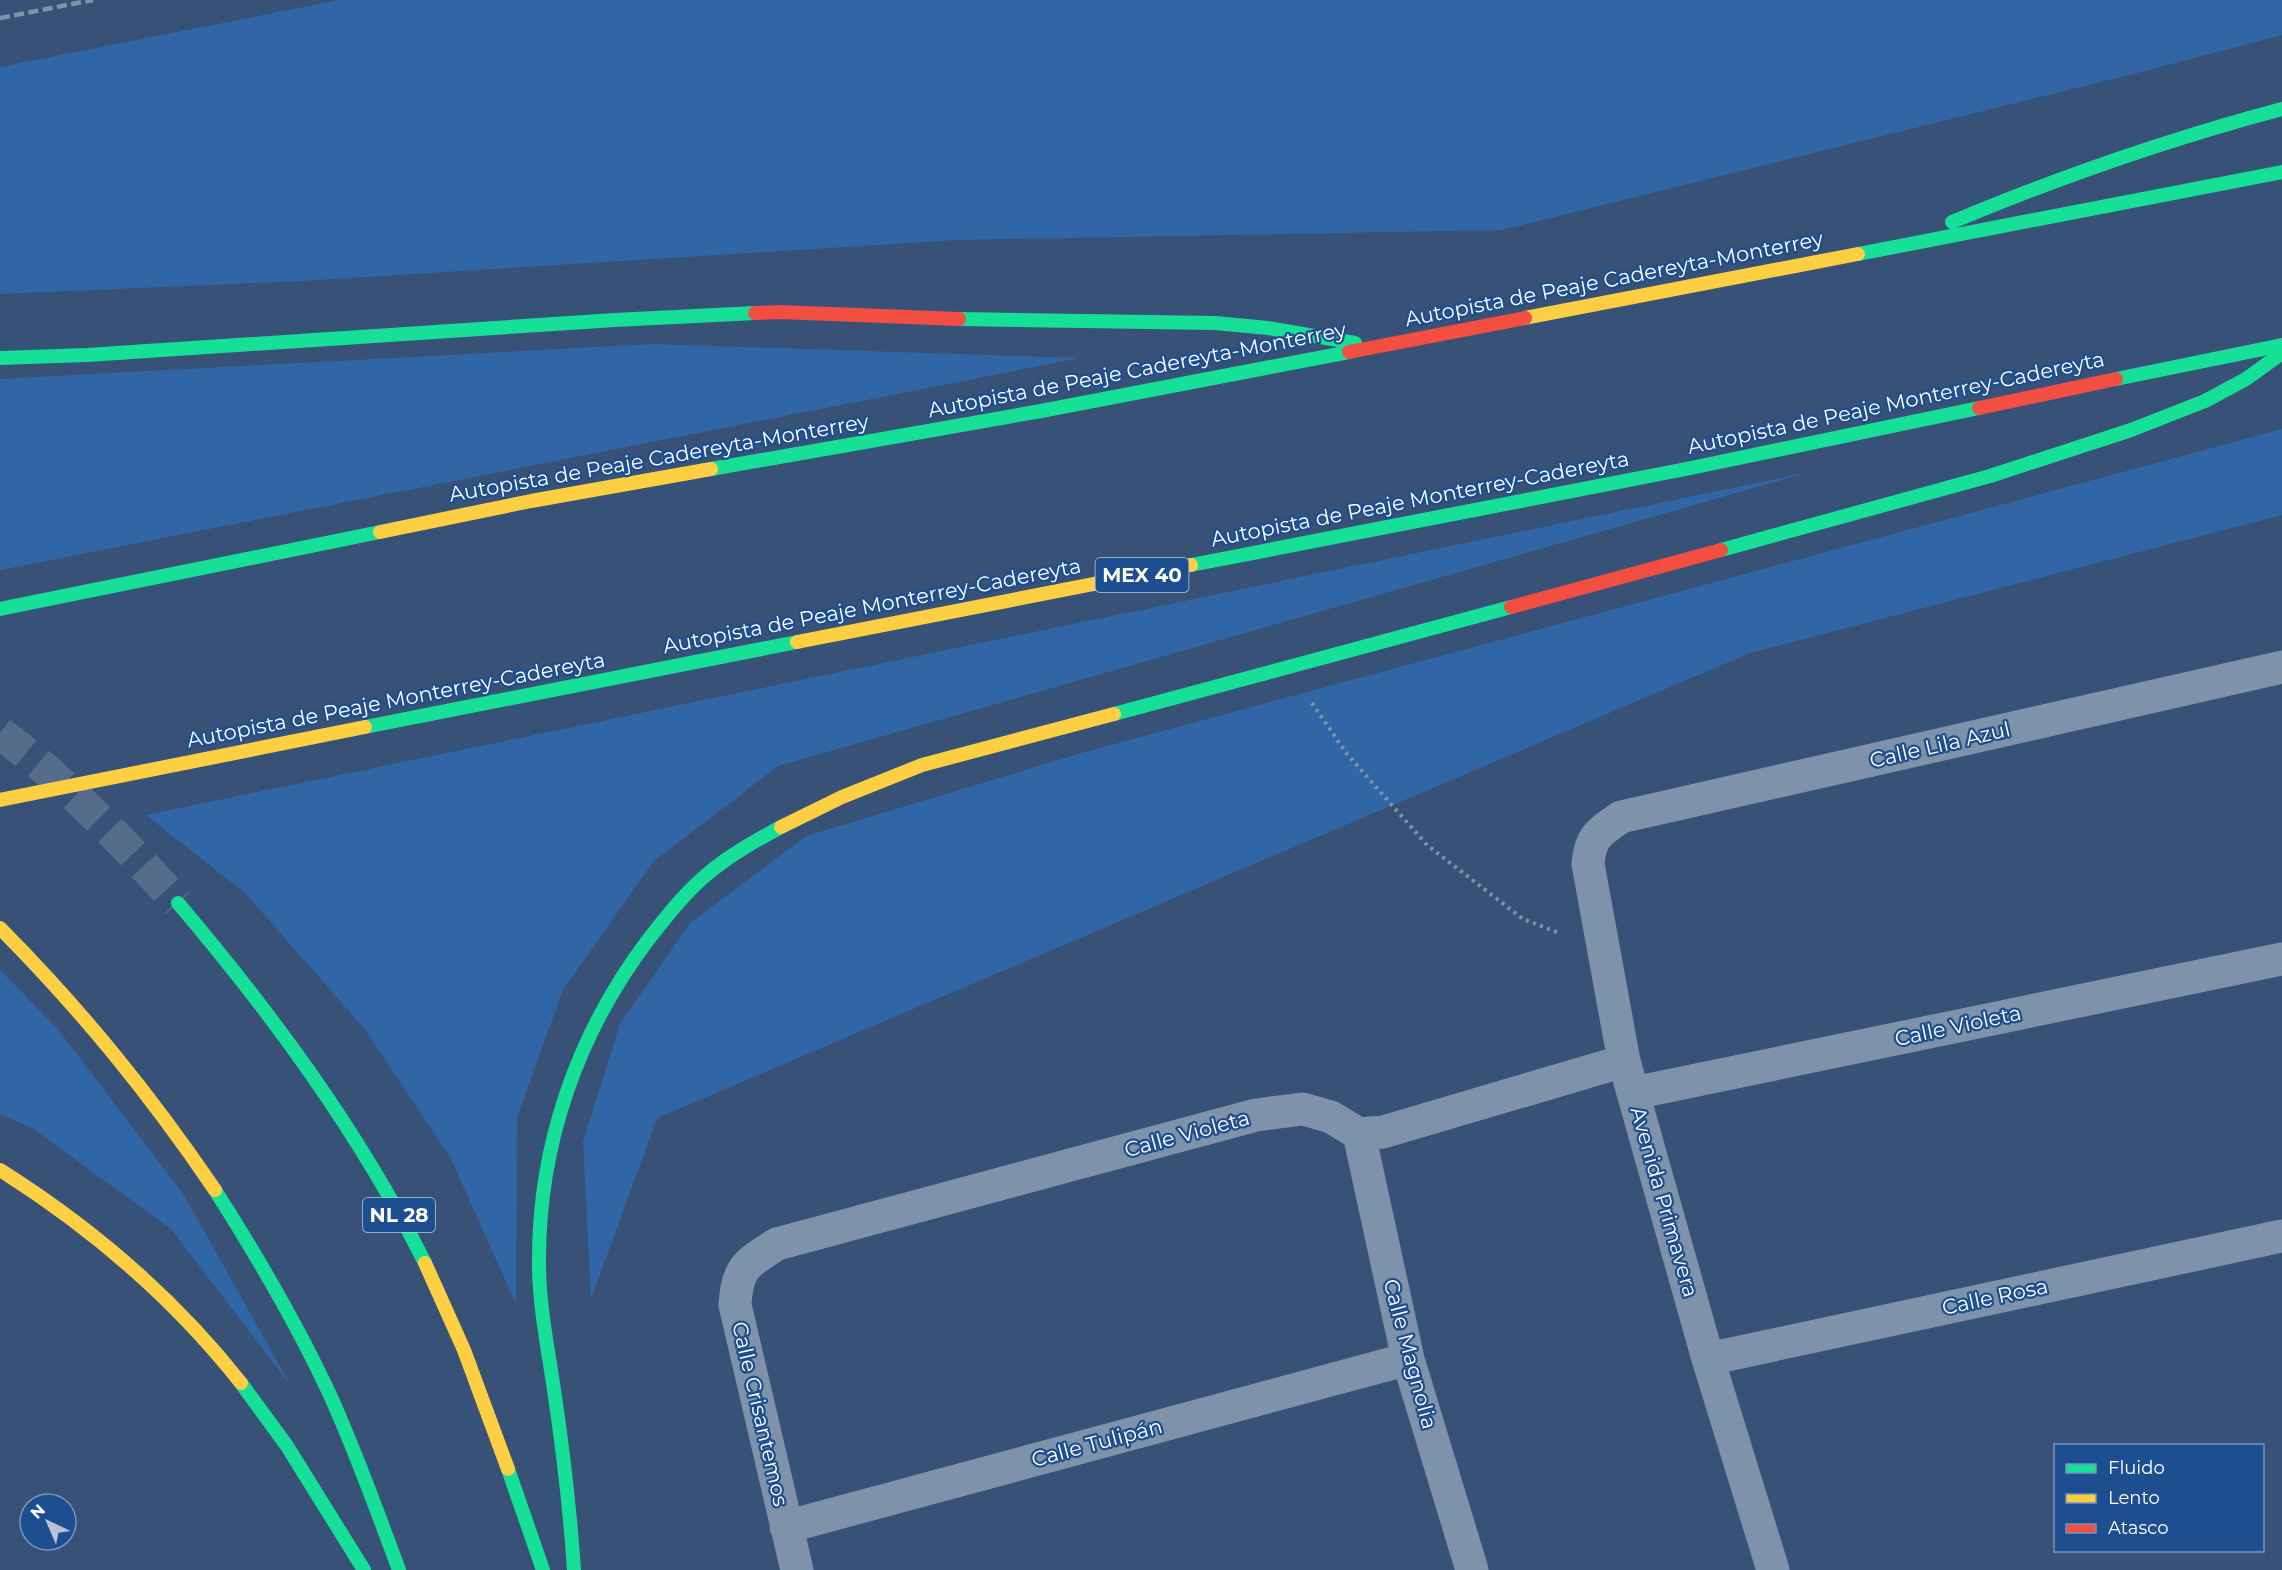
<svg xmlns="http://www.w3.org/2000/svg" width="2282" height="1570" font-family="Montserrat,sans-serif">
  <rect width="100%" height="100%" fill="#375276"/>
  <path fill="#3166a6" d="M 339,0 L 2282,0 L 2282,35 L 2141,72 L 1502,230 L 956,240 L 302,281 L 0,294 L 0,67 Z
    M 653,344 L 1080,358 L 0,570 L 0,379 Z
    M 2282,429 L 2282,515 L 1750,653 L 657,1118 L 591,1299 L 583,1142 L 620,1024 L 690,923 L 806,836 L 1085,752 Z
    M 1810,472 L 778,766 L 653,862 L 563,990 L 517,1117 L 516,1304 L 451,1159 L 363,1027 L 245,893 L 146,815 Z
    M 0,970 L 57,1028 L 184,1195 L 291,1386 L 171,1229 L 32,1128 L 0,1114 Z"/>
  <g fill="none" stroke-linecap="round" stroke-linejoin="round">
    <path stroke="#556c8b" stroke-width="33" stroke-dasharray="33 16" stroke-linecap="butt" d="M 0,733 C 66,782 123,842 178,903"/>
    <path stroke="#7e92a9" stroke-width="4" stroke-dasharray="3 4.5" stroke-linecap="butt" d="M 1312,703 L 1347,754 L 1427,845 L 1523,919 L 1559,933"/>
    <path stroke="#7e92a9" stroke-width="33" d="M 1634,1093 L 2282,959
      M 1359,1134 L 1408,1359 L 1472,1570
      M 1708,1359 L 2282,1236
      M 786,1527 L 1408,1359
      M 797,1570 L 735,1305 C 737,1267 747,1263 777,1244 L 1256,1115 L 1303,1109 L 1331,1117 L 1359,1134 L 1383,1132 L 1624,1061
      M 1773,1570 L 1708,1359 L 1624,1061 L 1588,864 C 1590,837 1599,832 1621,817 L 2282,667"/>
    <path stroke="#16e098" stroke-width="14" d="M 1952,222 C 2060,177 2169,139 2282,109
      M 1858,254 L 2282,172
      M 959,319 L 1215,323 L 1268,328 L 1355,343
      M 0,358 L 87,355 L 615,320 L 755,313
      M 2116,379 L 2282,345
      M 711,469 L 1041,411 L 1349,352
      M 1721,550 L 1990,476 L 2131,430 L 2205,401 L 2246,379 L 2282,353
      M 1191,565 L 1691,468 L 1979,408
      M 0,609 L 380,532
      M 1114,714 L 1511,607
      M 365,727 L 797,642
      M 178,903 C 273,1015 359,1132 425,1263
      M 215,1190 C 257,1256 297,1324 330,1395 C 356,1452 377,1511 399,1570
      M 241,1383 L 287,1446 L 364,1570
      M 508,1469 L 543,1570
      M 574,1570 C 570,1510 563,1450 554,1390 C 548,1348 539,1306 539,1264 C 538,1146 577,1034 648,940 C 666,917 684,894 705,876 C 728,856 755,841 781,827"/>
    <path stroke="#ffcf43" stroke-width="14" d="M 1525,318 L 1858,254
      M 380,532 L 531,501 L 711,469
      M 797,642 L 1191,565
      M 0,800 L 365,727
      M 781,827 L 842,797 L 922,765 L 1114,714
      M 0,928 C 83,1012 149,1093 215,1190
      M 0,1170 C 92,1228 173,1297 241,1383
      M 425,1263 L 464,1350 L 508,1469"/>
    <path stroke="#f24e42" stroke-width="14" d="M 755,313 L 780,312 L 959,319
      M 1349,352 L 1525,318
      M 1979,408 L 2116,379
      M 1511,607 L 1721,550"/>
    <path stroke="#7f92a9" stroke-width="4.5" stroke-dasharray="10 4.5" stroke-linecap="butt" d="M 0,18 L 93,0"/>
  </g>
  <g text-anchor="middle" stroke-width="4.5" stroke-linejoin="round" paint-order="stroke">
    <g fill="#1d4f90" stroke="#bbcade" stroke-width="1.5">
      <rect x="1095.5" y="558" width="93" height="34" rx="4.5"/>
      <rect x="363" y="1198" width="72" height="34" rx="4.5"/>
    </g>
    <g font-size="20" font-weight="bold" fill="#fff">
      <text x="1142" y="582">MEX 40</text>
      <text x="399" y="1222">NL 28</text>
    </g>
    <g font-size="21" fill="#fff" stroke="#1d4f90">
      <text transform="translate(1614 279) rotate(-11)" y="7">Autopista de Peaje Cadereyta-Monterrey</text>
      <text transform="translate(1137 370) rotate(-11)" y="7">Autopista de Peaje Cadereyta-Monterrey</text>
      <text transform="translate(1896 403) rotate(-12)" y="7">Autopista de Peaje Monterrey-Cadereyta</text>
      <text transform="translate(659 458) rotate(-10)" y="7">Autopista de Peaje Cadereyta-Monterrey</text>
      <text transform="translate(1420 499) rotate(-11)" y="7">Autopista de Peaje Monterrey-Cadereyta</text>
      <text transform="translate(872 606) rotate(-11)" y="7">Autopista de Peaje Monterrey-Cadereyta</text>
      <text transform="translate(396 700) rotate(-11)" y="7">Autopista de Peaje Monterrey-Cadereyta</text>
      <text transform="translate(1940 745) rotate(-13)" y="7">Calle Lila Azul</text>
      <text transform="translate(1958 1026) rotate(-12)" y="7">Calle Violeta</text>
      <text transform="translate(1187 1134) rotate(-15)" y="7">Calle Violeta</text>
      <text transform="translate(1664 1202) rotate(74)" y="7">Avenida Primavera</text>
      <text transform="translate(1995 1297) rotate(-12)" y="7">Calle Rosa</text>
      <text transform="translate(1410 1354) rotate(75)" y="7">Calle Magnolia</text>
      <text transform="translate(760 1414) rotate(77)" y="7">Calle Crisantemos</text>
      <text transform="translate(1097 1443) rotate(-15)" y="7">Calle Tulipán</text>
    </g>
  </g>
  <rect x="2054" y="1444" width="210" height="108" fill="#1d4f90" stroke="#7795bc" stroke-width="1.5"/>
  <rect x="2066" y="1464" width="30" height="9" fill="#16e098" stroke="#7795bc" stroke-width="1.5"/>
  <text x="2108" y="1474" font-size="18" fill="#ffffff">Fluido</text>
  <rect x="2066" y="1494" width="30" height="9" fill="#ffcf43" stroke="#7795bc" stroke-width="1.5"/>
  <text x="2108" y="1504" font-size="18" fill="#ffffff">Lento</text>
  <rect x="2066" y="1524" width="30" height="9" fill="#f24e42" stroke="#7795bc" stroke-width="1.5"/>
  <text x="2108" y="1534" font-size="18" fill="#ffffff">Atasco</text>
  <g transform="translate(48 1522) rotate(316)"><circle r="28" fill="#1d4f90" stroke="#7795bc" stroke-width="1.5"/>
  <path d="M0-4.5L10 22L0 15L-10 22Z" fill="#b9c2cf"/>
  <text y="-9" font-size="16" font-weight="bold" text-anchor="middle" fill="#ffffff">N</text>
  </g>
</svg>
